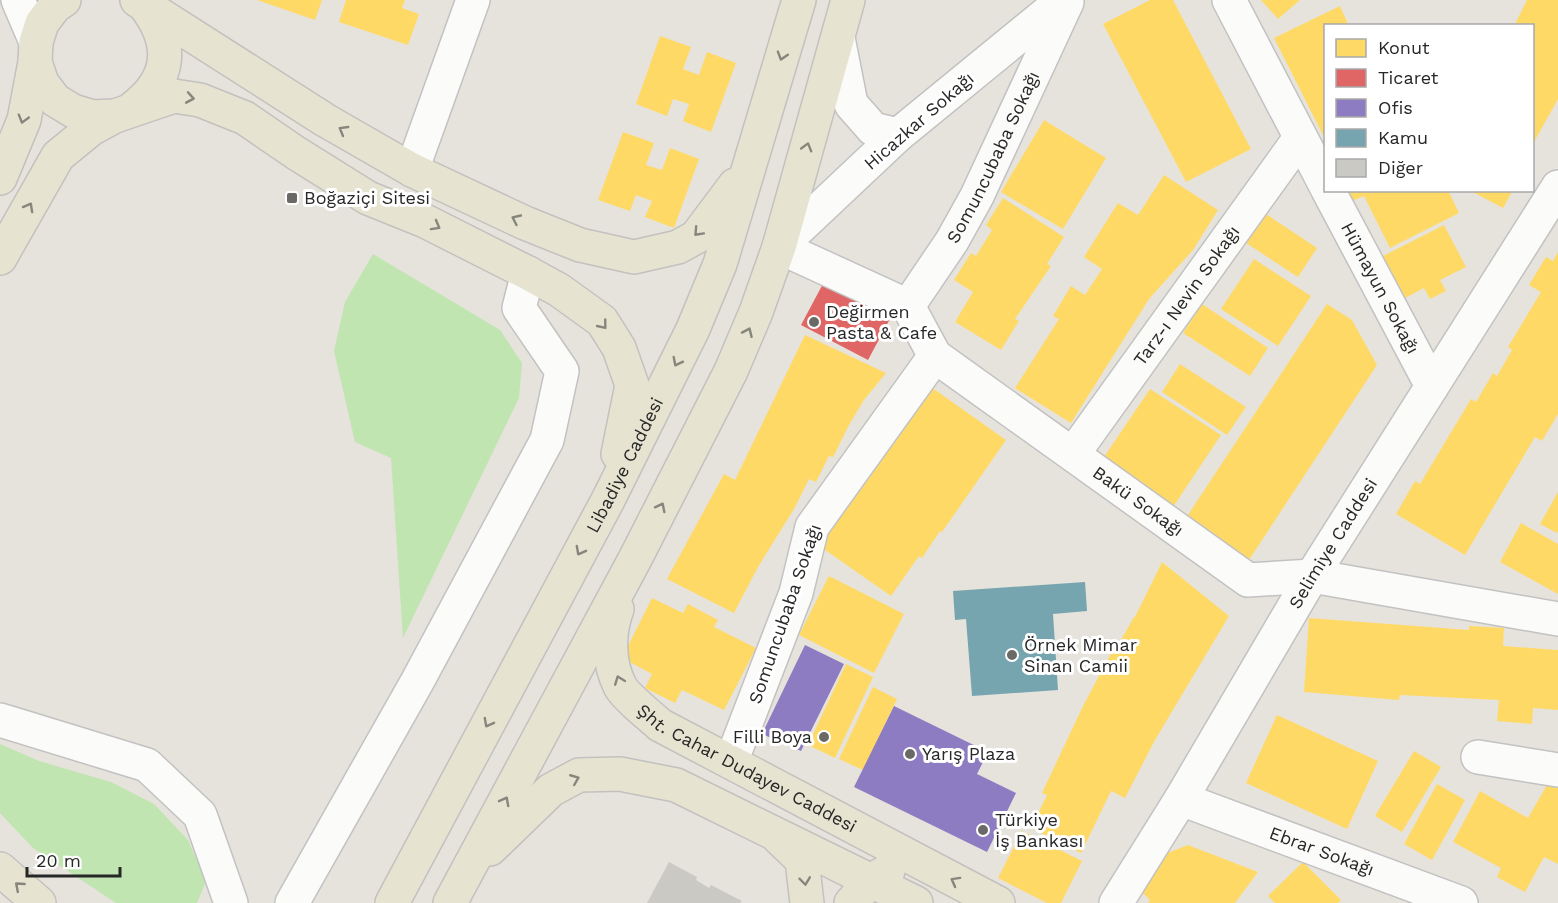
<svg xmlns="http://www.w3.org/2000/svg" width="1558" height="903" font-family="'Work Sans',sans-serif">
  <rect width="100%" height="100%" fill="#e6e3dc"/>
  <path fill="#c0e5b1" d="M 373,254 L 500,330 L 522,363 L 519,398 L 403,638 L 391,458 L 355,442 L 334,351 L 345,302 Z
    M 0,744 L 39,761 L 111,782 L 154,804 L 188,840 L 206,881 L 197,903 L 116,903 L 33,848 L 0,813 Z"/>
  <path fill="#ffd966" d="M 257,0 L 322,0 L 315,20 Z
    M 346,0 L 405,0 L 402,8 L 419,14 L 408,45 L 339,22 Z
    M 1150,0 L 1173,0 L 1251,149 L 1186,182 L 1103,24 Z
    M 1261,0 L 1300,0 L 1278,19 Z
    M 1527,0 L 1558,0 L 1558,99 L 1533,144 L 1533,26 L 1514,26 Z
    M 1340,6 L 1349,26 L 1326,26 L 1326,155 L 1319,143 L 1325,139 L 1274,38 Z
    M 660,36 L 691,47 L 683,69 L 699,75 L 707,52 L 736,63 L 711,132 L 683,121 L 689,104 L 673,99 L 667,116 L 636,104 Z
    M 1044,120 L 1106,158 L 1063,229 L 1001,192 Z
    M 623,132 L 654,143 L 646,165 L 662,170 L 670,148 L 699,159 L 674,228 L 645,217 L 652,201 L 636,195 L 630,211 L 598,200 Z
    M 1164,175 L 1218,210 L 1193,250 L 1149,299 L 1071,423 L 1015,388 L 1059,319 L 1053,316 L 1071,286 L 1085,295 L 1102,269 L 1084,257 L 1118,203 L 1138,215 Z
    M 1346,190 L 1448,190 L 1459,213 L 1390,248 L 1364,196 L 1352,201 Z
    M 1469,190 L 1513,190 L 1503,208 Z
    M 1003,198 L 1064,237 L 1047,264 L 1051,266 L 1015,319 L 1019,321 L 1001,350 L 955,322 L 973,292 L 954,280 L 971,253 L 976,256 L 992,230 L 986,225 Z
    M 1266,214 L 1317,248 L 1298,277 L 1246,243 Z
    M 1444,225 L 1466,267 L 1440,280 L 1446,291 L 1430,299 L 1424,288 L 1405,298 L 1383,256 Z
    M 1558,252 L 1558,414 L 1542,441 L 1535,437 L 1465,555 L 1396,514 L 1415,481 L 1420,484 L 1471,399 L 1476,402 L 1493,373 L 1497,376 L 1512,350 L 1508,347 L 1541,292 L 1529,285 L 1546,257 L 1553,261 Z
    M 1254,259 L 1311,296 L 1278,346 L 1221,309 Z
    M 1202,304 L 1268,348 L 1250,376 L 1183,333 Z
    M 1327,304 L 1352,320 L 1377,365 L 1245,566 L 1182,524 Z
    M 805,335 L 886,373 L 864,400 L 849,425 L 833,457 L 829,456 L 816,482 L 809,479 L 794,509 L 758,567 L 734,613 L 667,579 L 724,474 L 735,480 Z
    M 1180,364 L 1246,407 L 1227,435 L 1162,392 Z
    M 931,387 L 1006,440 L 942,532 L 940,531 L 922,558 L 919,556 L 891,596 L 818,545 L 863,478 L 866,480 Z
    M 1150,389 L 1221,435 L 1173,507 L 1102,460 Z
    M 1558,492 L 1558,531 L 1557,533 L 1540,524 Z
    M 1521,523 L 1558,544 L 1558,594 L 1500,562 Z
    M 1162,562 L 1229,616 L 1155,740 L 1125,798 L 1111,791 L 1081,853 L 1031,828 L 1047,795 L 1042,793 L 1083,706 L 1116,644 L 1118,645 L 1134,617 L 1135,617 Z
    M 829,576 L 904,614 L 874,673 L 799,635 Z
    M 652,598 L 683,613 L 688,604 L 718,620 L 714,627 L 756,648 L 724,710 L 682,690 L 675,703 L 645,688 L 652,674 L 622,658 Z
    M 1309,618 L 1469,630 L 1469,626 L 1504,628 L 1503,646 L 1558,650 L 1558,710 L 1533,708 L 1532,724 L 1497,721 L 1499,700 L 1400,695 L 1399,700 L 1304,692 Z
    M 846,664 L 873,677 L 835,758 L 808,745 Z
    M 873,687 L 897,699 L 863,770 L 839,759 Z
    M 1277,715 L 1378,761 L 1347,829 L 1246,783 Z
    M 1414,751 L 1441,767 L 1402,832 L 1375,816 Z
    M 1551,778 L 1558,781 L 1558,864 L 1544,857 L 1525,892 L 1497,877 L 1501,868 L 1453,842 L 1480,791 L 1528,818 Z
    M 1437,784 L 1465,800 L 1432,860 L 1404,844 Z
    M 1022,831 L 1082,861 L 1061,903 L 1047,903 L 998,878 Z
    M 1188,845 L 1258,872 L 1235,903 L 1148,903 L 1150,900 L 1141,891 L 1165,854 Z
    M 1303,862 L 1341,900 L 1338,903 L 1275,903 L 1268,896 Z"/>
  <path fill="#e06666" d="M 825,280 L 892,315 L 868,360 L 801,325 Z"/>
  <path fill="#8e7cc3" d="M 805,645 L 844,664 L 801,751 L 762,734 Z
    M 894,706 L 988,752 L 977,774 L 1016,793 L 987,852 L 854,787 Z"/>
  <path fill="#76a5af" d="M 1085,582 L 1087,611 L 1053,614 L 1058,690 L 972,696 L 966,619 L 955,620 L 953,591 Z"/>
  <path fill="#cbc9c3" d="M 669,862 L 697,877 L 696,880 L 709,888 L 711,885 L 742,901 L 740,903 L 647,903 Z"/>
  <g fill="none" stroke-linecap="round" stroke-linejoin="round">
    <g stroke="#c3c2c2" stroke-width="36">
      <g id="minor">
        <path d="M 18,0 L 36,42"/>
        <path id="s1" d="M 1063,0 L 898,135 L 779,247 L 908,306 L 935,356 L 1248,580 L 1312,576 L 1558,619"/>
        <path d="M 1229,0 L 1326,186"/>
        <path d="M 838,38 L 851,104 L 873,129 L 898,135"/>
        <path d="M 412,170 L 473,0"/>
        <path id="s2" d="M 1328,190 L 1432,386"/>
        <path id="s3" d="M 908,306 L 952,241 L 977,196 L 1067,2"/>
        <path id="s4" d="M 1073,454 L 1300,138"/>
        <path d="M 0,720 L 147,765 L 200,815 L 231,903"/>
        <path d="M 1478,757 L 1558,770"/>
        <path d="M 731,762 L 796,593 L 812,527 L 935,356"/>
        <path id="s5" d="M 1181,799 L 1461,903"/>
        <path d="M 292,903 L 417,682 L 547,440 L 562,371 L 519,308 L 528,273"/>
        <path id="s6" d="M 1116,903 L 1181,799 L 1312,576 L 1558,187"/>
      </g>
    </g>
    <g stroke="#c3c1bf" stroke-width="36">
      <g id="major">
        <path d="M 64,0 L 55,6 L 42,23 L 36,42 L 35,62 L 42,83 L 55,100 L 73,111 L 93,117 L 115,116 L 174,96 L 200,100 L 245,118 L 296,153 L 368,198 L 425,221 L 528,273 L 559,290 L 602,321 L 619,348 L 632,385 L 618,454"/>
        <path d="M 137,0 L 325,120 L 412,170 L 525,223 L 580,245 L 634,257 L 678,247 L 696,237 L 735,185"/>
        <path d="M 133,108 C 171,79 174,45 146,7"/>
        <path d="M 0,178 L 24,120 L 35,62"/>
        <path d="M 0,258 L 58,156 L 91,129 L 115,116"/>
        <path id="s7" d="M 617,609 C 608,634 608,662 620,686 C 625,696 650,716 660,725 L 998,903"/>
        <path d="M 779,838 L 802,860 L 807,903"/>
        <path d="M 490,849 L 551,790 L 579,775 L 620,774 L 676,785 L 916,903"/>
        <path d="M 0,869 L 39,903"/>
        <path id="s8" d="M 392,903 L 608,500 L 693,329 L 720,264 L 799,0"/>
        <path d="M 450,903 L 635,559 L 731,371 L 756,312 L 779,247 L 848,0"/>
        <path d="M 851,903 L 870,881 L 888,871"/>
      </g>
    </g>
    <use href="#minor" stroke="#fbfbfa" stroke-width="33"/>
    <use href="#major" stroke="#e6e4d0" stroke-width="33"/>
  </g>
  <defs><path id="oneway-chevron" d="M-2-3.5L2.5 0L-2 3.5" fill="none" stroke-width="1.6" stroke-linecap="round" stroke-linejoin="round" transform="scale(1.5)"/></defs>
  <g stroke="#86867c">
    <use href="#oneway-chevron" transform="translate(782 56) rotate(107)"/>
    <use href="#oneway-chevron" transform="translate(190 98) rotate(10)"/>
    <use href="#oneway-chevron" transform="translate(23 119) rotate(106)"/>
    <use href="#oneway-chevron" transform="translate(343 130) rotate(-150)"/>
    <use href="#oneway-chevron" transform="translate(807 147) rotate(-74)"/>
    <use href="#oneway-chevron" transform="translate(29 207) rotate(-61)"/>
    <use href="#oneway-chevron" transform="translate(516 219) rotate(-155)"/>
    <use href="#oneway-chevron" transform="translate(436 226) rotate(29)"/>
    <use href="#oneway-chevron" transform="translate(698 232) rotate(133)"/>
    <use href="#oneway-chevron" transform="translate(603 325) rotate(51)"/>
    <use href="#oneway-chevron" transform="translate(748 332) rotate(-66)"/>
    <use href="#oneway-chevron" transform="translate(677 362) rotate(117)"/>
    <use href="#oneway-chevron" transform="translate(661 507) rotate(-63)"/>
    <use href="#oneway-chevron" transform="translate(580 551) rotate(118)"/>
    <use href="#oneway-chevron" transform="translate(619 680) rotate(-111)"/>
    <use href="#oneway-chevron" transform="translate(488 723) rotate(118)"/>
    <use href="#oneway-chevron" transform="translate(575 779) rotate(-22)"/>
    <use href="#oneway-chevron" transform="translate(505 801) rotate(-62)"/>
    <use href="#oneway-chevron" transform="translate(805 881) rotate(83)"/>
    <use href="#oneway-chevron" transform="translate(955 881) rotate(-151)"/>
    <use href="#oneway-chevron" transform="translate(19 886) rotate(-139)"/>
  </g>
  <g fill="#6a6966" stroke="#fff" stroke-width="2">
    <rect x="286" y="192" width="12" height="12" rx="3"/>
    <circle cx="814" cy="322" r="6"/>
    <circle cx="1012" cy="655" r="6"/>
    <circle cx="824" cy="737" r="6"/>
    <circle cx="910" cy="754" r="6"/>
    <circle cx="983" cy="830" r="6"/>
  </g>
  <g text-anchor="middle" stroke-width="6" stroke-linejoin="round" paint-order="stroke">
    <g font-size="18" fill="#272727" stroke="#fff">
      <text transform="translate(919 121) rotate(-41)" y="6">Hicazkar Sokağı</text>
      <text dy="6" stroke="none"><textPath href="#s3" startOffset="172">Somuncubaba Sokağı</textPath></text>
      <text dy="6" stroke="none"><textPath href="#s2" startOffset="111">Hümayun Sokağı</textPath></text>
      <text dy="6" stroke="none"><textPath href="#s4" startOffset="195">Tarz-ı Nevin Sokağı</textPath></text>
      <text dy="6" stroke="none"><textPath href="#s8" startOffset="496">Libadiye Caddesi</textPath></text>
      <text dy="6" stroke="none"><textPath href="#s1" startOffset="825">Bakü Sokağı</textPath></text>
      <text dy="6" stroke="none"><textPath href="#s6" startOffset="420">Selimiye Caddesi</textPath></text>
      <text transform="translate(785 614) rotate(-71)" y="6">Somuncubaba Sokağı</text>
      <text dy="6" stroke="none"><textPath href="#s7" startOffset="232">Şht. Cahar Dudayev Caddesi</textPath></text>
      <text dy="6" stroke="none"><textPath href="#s5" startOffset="150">Ebrar Sokağı</textPath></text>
    </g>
    <g font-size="18" fill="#272727" stroke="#fff" text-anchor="start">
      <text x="304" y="204">Boğaziçi Sitesi</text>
      <text x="826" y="318">Değirmen<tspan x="826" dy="21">Pasta &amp; Cafe</tspan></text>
      <text x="1024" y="651">Örnek Mimar<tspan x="1024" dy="21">Sinan Camii</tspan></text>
      <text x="812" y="743" text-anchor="end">Filli Boya</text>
      <text x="922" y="760">Yarış Plaza</text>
      <text x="995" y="826">Türkiye<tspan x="995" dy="21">İş Bankası</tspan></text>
    </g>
  </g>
  <rect x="1324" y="24" width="210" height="168" fill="#ffffff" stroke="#a9a9a9" stroke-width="1.5"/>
  <rect x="1336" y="39" width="30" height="18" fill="#ffd966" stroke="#a9a9a9" stroke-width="1.5"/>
  <text x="1378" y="54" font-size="18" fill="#272727">Konut</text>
  <rect x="1336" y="69" width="30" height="18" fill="#e06666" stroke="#a9a9a9" stroke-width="1.5"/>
  <text x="1378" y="84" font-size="18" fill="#272727">Ticaret</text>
  <rect x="1336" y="99" width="30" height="18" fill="#8e7cc3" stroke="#a9a9a9" stroke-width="1.5"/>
  <text x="1378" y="114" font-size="18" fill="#272727">Ofis</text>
  <rect x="1336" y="129" width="30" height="18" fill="#76a5af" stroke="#a9a9a9" stroke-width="1.5"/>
  <text x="1378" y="144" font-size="18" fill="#272727">Kamu</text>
  <rect x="1336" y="159" width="30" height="18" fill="#cbc9c3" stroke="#a9a9a9" stroke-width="1.5"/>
  <text x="1378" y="174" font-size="18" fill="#272727">Diğer</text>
  <path d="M27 867v9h93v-9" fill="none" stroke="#272727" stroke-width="3"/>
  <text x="36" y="867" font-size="18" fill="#272727" stroke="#ffffff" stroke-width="4.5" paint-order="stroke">20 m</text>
</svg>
